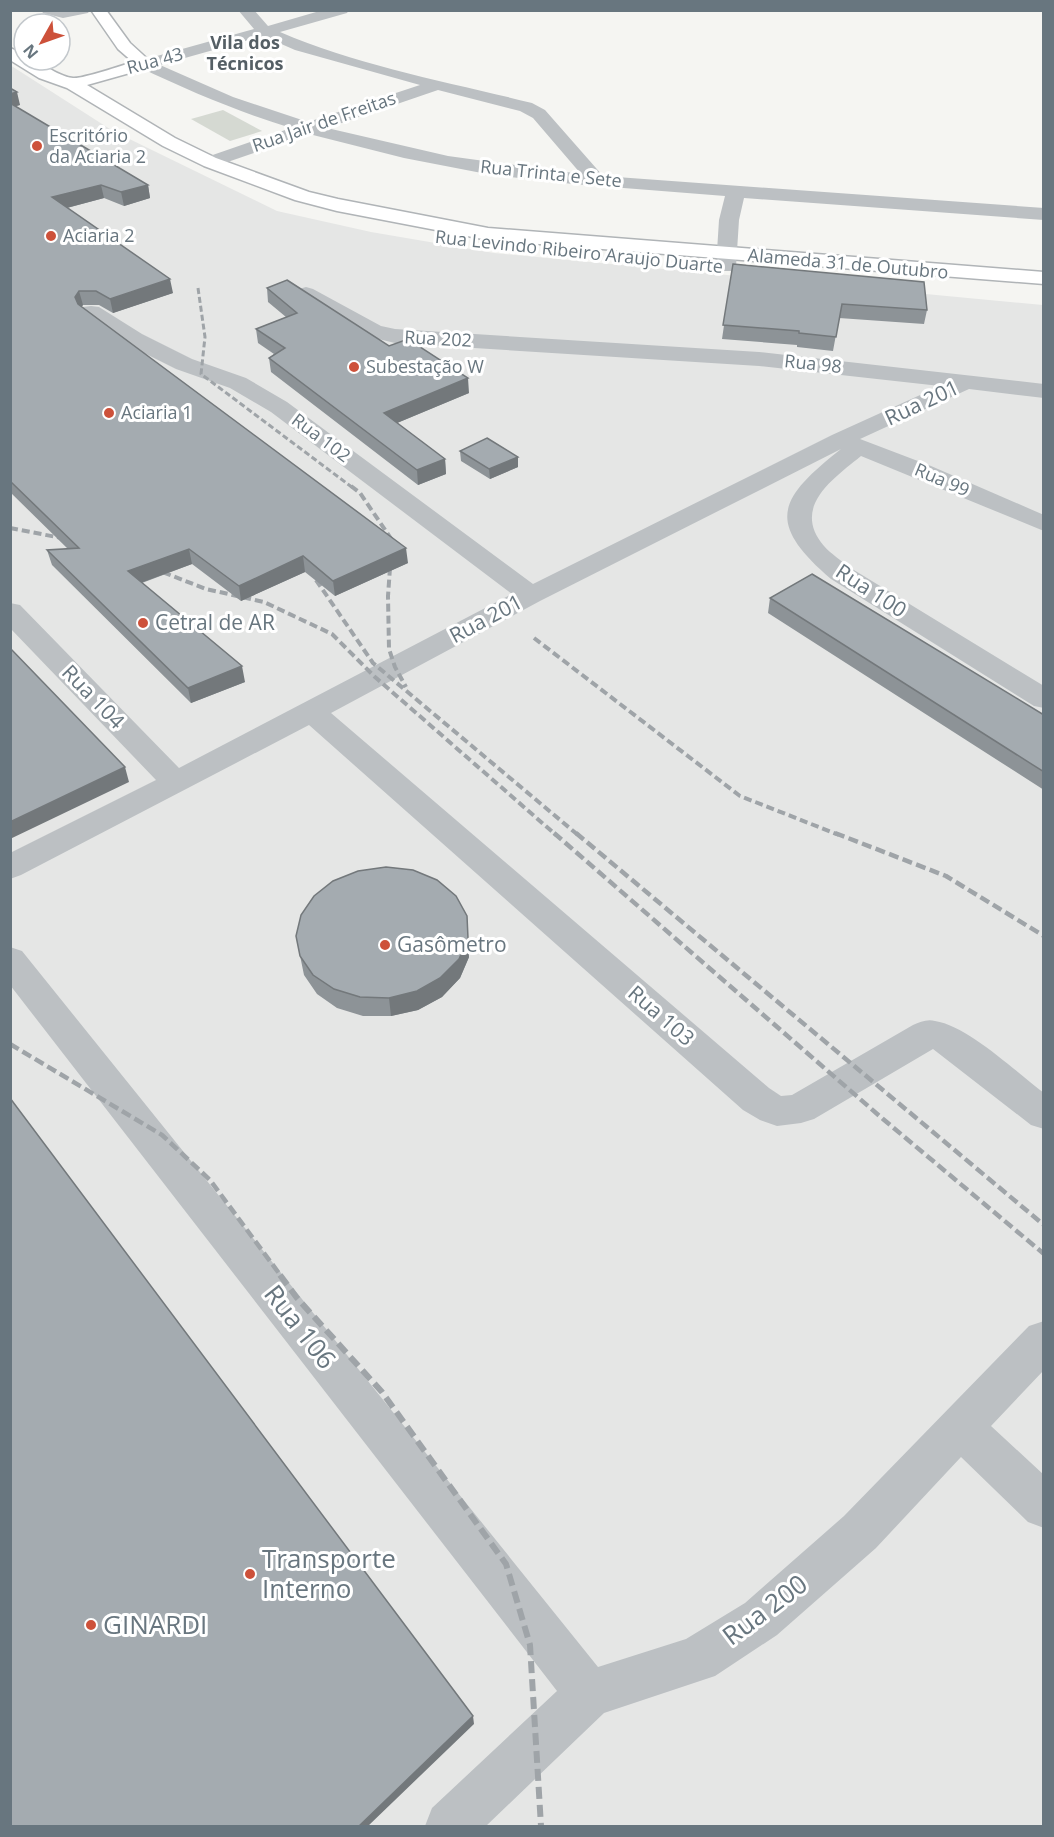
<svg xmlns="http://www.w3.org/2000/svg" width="1054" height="1837" font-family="'Open Sans',sans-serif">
  <rect width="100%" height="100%" fill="#f5f5f2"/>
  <path fill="#e5e6e5" d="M 10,65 L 113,131 L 277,211 L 371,232 L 494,253 L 1043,305 L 1043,1826 L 11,1826 Z"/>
  <path fill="#d5d9d2" d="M 223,110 L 262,131 L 230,141 L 191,119 Z"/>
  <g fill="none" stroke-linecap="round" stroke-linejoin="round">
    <g stroke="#b0b4b7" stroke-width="3">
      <path id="major" d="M 91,10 L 106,10 L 130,43 L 153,64 L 151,67 L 87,85 L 175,138 L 216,158 L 309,192 L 338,199 L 488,228 L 1044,272 L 1044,284 L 488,240 L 337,211 L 295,200 L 204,166 L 163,146 L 67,88 L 39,78 L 10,60 L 10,48 L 24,54 L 24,60 C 42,60 55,76 73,78 C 83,79 120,66 133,62 L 118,49 Z"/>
    </g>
    <path fill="#bcc0c3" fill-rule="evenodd" d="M 41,10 L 90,10 L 88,13 L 63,18 L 43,13 Z
      M 238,10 L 254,10 L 268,26 L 323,10 L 349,10 L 347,13 L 280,32 C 359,66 448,82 532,103 L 545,110 L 603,176 L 1044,208 L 1044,220 L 744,198 L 739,220 L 736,267 L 733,271 L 719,271 L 716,267 L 719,220 L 725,196 L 573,184 L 492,175 L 404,158 L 309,134 L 216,166 L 204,166 L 201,162 L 204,158 L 291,128 C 239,112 189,91 139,67 L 137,64 L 139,61 L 254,29 ZM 263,36 L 295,50 L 420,85 L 308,122 L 233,97 L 160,65 ZM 438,90 L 520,111 L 533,118 L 581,174 L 448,156 L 327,128 Z
      M 306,287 L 313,289 L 381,326 L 395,329 L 759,352 L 1044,384 L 1044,398 L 969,389 L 860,439 L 931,466 L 1044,515 L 1044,531 L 861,456 C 833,479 791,507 824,546 C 831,554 841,560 849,567 L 1044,686 L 1044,708 L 1034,706 L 831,579 C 765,522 778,499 841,449 L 540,601 L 331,713 L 769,1088 L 781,1096 L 792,1095 L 913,1025 C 920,1022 927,1019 935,1021 C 968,1026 1016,1072 1044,1093 L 1044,1129 L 1031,1125 L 933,1049 L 814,1119 L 801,1123 L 777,1126 L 760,1120 L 743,1110 L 309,725 L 21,875 L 10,879 L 10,853 L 156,780 L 10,628 L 10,603 L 20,605 L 179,768 L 512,594 L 271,412 L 230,388 L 176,369 L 126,344 L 83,317 L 80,312 L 83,307 L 91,306 L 99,307 L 142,334 L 192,359 L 246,378 L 287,402 L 533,584 L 832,435 L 940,386 L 759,366 L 395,343 L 366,336 L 299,297 L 296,293 L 299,289 Z
      M 10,947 L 22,951 L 598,1667 L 686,1639 L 745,1603 L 844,1516 L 1029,1326 L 1044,1321 L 1044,1370 L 991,1426 L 1044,1475 L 1044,1528 L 1028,1522 L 961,1457 L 876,1548 L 777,1635 L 715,1676 L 604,1713 L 486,1826 L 425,1826 L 432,1808 L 557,1691 L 10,985 Z"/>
    <use href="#major" fill="#fff" fill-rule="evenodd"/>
    <path stroke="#9fa4a8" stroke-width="3" stroke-dasharray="6 3" stroke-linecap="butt" d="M 198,288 L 205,337 L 201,374 L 353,488"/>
    <path stroke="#9fa4a8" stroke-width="4" stroke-dasharray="8 4" stroke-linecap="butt" d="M 351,486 L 360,493 L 392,540 L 388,596 L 389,649 L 395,667 L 406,687
      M 10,528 L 72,540
      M 152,568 L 206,589 L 264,602 L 332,634 L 375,677 L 556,835
      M 316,580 L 373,663 L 578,835
      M 534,638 L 740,796 L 839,835"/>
    <path stroke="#9fa4a8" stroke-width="4.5" stroke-dasharray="10 4.5" stroke-linecap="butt" d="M 554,833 L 883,1119 L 1044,1254
      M 576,833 L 1044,1225
      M 835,833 L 946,876 L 1044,936
      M 10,1044 L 162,1135 L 210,1180 L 281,1276"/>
    <path stroke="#9fa4a8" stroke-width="6" stroke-dasharray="12 6" stroke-linecap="butt" d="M 280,1275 L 297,1298 L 382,1392 L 506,1564 L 530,1645 L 541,1826"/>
  </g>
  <path fill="#8d9397" d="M 10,88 L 20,105 L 15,106 L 148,185 L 150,198 L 124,206 L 104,198 L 67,208 L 173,293 L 113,313 L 99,305 L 83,305 L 81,307 L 408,563 L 335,596 L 305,572 L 241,601 L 192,564 L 142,583 L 245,682 L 191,703 L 52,565 L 47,550 L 68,549 L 10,492 Z
    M 733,264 L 927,310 L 924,324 L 839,318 L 833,351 L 797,347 L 797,345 L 722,339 Z
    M 267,288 L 389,346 L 469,393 L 397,423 L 445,459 L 446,474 L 418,485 L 271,372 L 269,358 L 274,354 L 258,343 L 256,329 L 286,317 L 268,302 Z
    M 460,451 L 518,457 L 518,467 L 490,479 L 461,461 Z
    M 770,598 L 1044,715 L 1044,790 L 768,613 Z
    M 296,936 L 469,957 L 460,978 L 442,997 L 418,1010 L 391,1016 L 363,1016 L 337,1008 L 317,994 L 304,975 Z"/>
  <path fill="#73787b" d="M 17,92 L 20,105 L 10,108 L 10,94 Z
    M 101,185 L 104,198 L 55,211 L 52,197 Z
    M 148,185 L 150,198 L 124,206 L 121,192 Z
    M 170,279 L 173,293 L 113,313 L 110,299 Z
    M 79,291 L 83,305 L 78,311 L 75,297 Z
    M 468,378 L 469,393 L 385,428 L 384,413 Z
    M 518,457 L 518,467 L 490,479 L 489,469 Z
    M 445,459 L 446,474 L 418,485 L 417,470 Z
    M 406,548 L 408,563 L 335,596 L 333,581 Z
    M 189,549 L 192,564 L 132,586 L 128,571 Z
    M 303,556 L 305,572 L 241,601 L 239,586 Z
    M 242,666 L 245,682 L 191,703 L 188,688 Z
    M 125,767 L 129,782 L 10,839 L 10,822 Z
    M 467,916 L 469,957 L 460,978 L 442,997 L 418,1010 L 391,1016 L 389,998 Z
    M 473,1716 L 474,1724 L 367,1827 L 358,1827 Z"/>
  <path fill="#a4abb0" stroke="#73787b" stroke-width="1.5" d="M 10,88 L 17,92 L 10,94 Z
    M 10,103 L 148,185 L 121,192 L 101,185 L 52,197 L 170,279 L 110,299 L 96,291 L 79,291 L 75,297 L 78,304 L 406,548 L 333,581 L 303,556 L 239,586 L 189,549 L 128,571 L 242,666 L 188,688 L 47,550 L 79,548 L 10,481 Z
    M 733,264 L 924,282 L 927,310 L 842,304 L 836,337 L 799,333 L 799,331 L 723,325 Z
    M 287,280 L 389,346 L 408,339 L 468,378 L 384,413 L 445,459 L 417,470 L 269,358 L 285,348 L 256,329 L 297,313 L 267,288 Z
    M 487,438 L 518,457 L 489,469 L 460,451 Z
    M 812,574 L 1044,715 L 1044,772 L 770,598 Z
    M 10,648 L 125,767 L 10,822 Z
    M 386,867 L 413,870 L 437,880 L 456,896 L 467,916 L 468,938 L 459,959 L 440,978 L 417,991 L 389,998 L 360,997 L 334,989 L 313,975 L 300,956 L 296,936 L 301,915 L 314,896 L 333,881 L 358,871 Z
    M 10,1098 L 473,1716 L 358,1827 L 10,1827 Z"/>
  <g fill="#cd513a" stroke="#fff" stroke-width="2">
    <circle cx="37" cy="146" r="6"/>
    <circle cx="51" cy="236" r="6"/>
    <circle cx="354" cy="367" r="6"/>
    <circle cx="109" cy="413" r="6"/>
    <circle cx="143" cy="623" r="6"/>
    <circle cx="385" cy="945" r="6"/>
    <circle cx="250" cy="1574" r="6"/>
    <circle cx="91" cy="1625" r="6"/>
  </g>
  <g text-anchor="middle" stroke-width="6" stroke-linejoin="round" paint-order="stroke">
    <g font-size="18" font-weight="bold" fill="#555f65" stroke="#fff">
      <text x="245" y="49">Vila dos<tspan x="245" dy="21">Técnicos</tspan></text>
    </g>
    <g font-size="18" fill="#68767f" stroke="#fff">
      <text transform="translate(155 61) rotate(-15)" y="6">Rua 43</text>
      <text transform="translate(324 122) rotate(-19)" y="6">Rua Jair de Freitas</text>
      <text transform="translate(551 174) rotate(6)" y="6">Rua Trinta e Sete</text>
      <text transform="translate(579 252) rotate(6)" y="6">Rua Levindo Ribeiro Araujo Duarte</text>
      <text transform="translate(848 264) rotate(5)" y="6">Alameda 31 de Outubro</text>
      <text transform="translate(438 339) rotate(3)" y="6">Rua 202</text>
      <text transform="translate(813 364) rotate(6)" y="6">Rua 98</text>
      <text transform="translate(321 438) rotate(37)" y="6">Rua 102</text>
      <text transform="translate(942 480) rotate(23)" y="6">Rua 99</text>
    </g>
    <g font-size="18" fill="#68767f" stroke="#fff" text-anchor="start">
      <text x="49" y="142">Escritório<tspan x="49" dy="21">da Aciaria 2</tspan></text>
      <text x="63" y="242">Aciaria 2</text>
      <text x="366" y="373">Subestação W</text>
      <text x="121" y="419">Aciaria 1</text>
    </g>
    <g font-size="21" fill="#68767f" stroke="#fff">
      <text transform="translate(922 403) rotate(-25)" y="7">Rua 201</text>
      <text transform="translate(871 591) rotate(33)" y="7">Rua 100</text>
      <text transform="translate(486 619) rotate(-28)" y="7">Rua 201</text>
      <text transform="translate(93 697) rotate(46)" y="7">Rua 104</text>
      <text transform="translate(661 1016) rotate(41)" y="7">Rua 103</text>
    </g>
    <g font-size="21" fill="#68767f" stroke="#fff" text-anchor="start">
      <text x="155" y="630">Cetral de AR</text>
      <text x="397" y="952">Gasômetro</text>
    </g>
    <g font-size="26" fill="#68767f" stroke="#fff">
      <text transform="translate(300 1327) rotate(52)" y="9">Rua 106</text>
      <text transform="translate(765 1610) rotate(-37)" y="9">Rua 200</text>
    </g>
    <g font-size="26" fill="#68767f" stroke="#fff" text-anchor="start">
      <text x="262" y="1568">Transporte<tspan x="262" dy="30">Interno</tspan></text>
      <text x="103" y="1634">GINARDI</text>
    </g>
  </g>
  <rect width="1054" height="1837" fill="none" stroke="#68767f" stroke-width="24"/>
  <g transform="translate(42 42) rotate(230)"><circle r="28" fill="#ffffff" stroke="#c3c8cc" stroke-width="1.5"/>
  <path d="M0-4.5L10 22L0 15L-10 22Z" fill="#cd513a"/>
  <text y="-9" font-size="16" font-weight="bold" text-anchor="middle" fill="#68767f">N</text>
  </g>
</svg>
